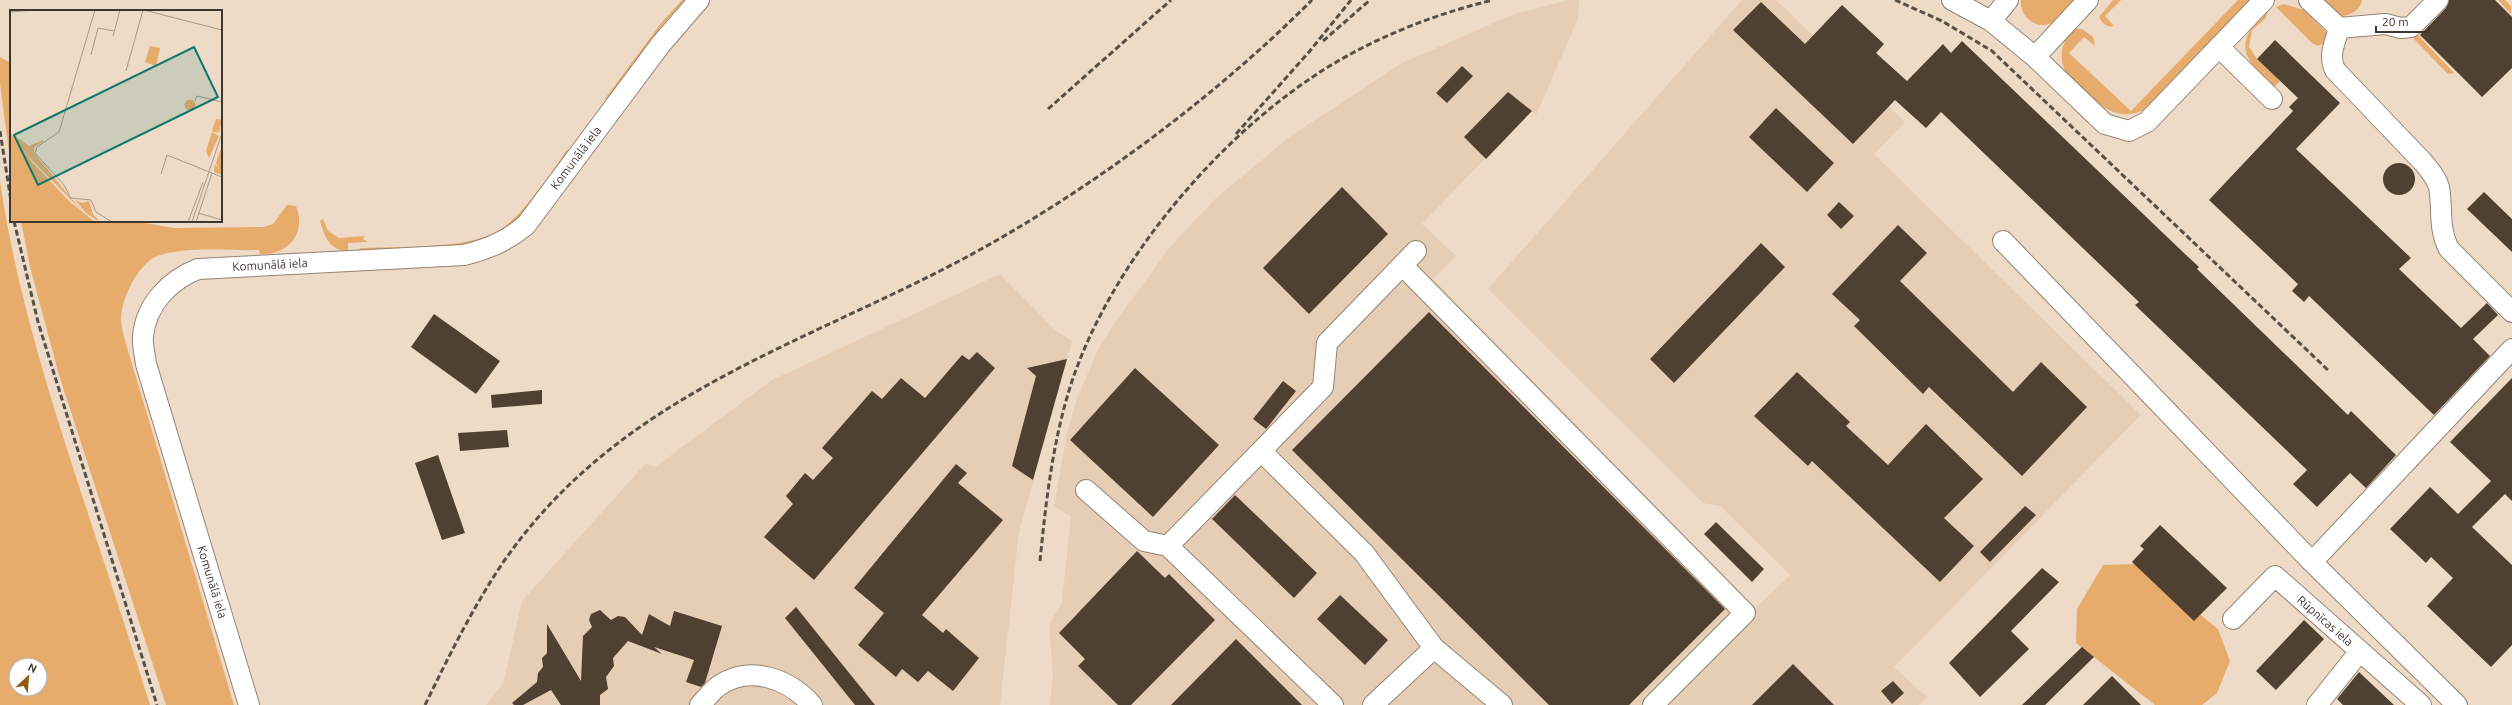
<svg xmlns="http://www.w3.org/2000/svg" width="2512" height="705" font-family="Ubuntu,sans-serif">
  <rect width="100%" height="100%" fill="#eddbc8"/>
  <path fill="#e6ceb6" d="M 1568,0 L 1579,0 L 1578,19 L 1536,115 L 1531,111 L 1422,224 L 1456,256 L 1433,279 L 1756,608 L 1790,575 L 1720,506 L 1703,503 L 1488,289 L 1742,0 L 1776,0 L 1905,122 L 1874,154 L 2141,415 L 1894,667 L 1927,697 L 1919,705 L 1050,705 L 1053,673 L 1049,625 L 1062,602 L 1071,517 L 1054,506 L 1067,434 L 1076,401 L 1097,352 L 1111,328 L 1170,247 L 1215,199 L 1292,135 L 1402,63 L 1514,14 Z
    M 1000,274 L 1055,330 L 1072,341 L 1019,532 L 1000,705 L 486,705 L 503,684 L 522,601 L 646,463 L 655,467 L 772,380 Z"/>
  <path fill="#e7ac6b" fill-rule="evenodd" d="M 682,0 L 685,0 L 659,29 L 609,97 L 604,100 L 662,22 Z
    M 2021,0 L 2073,0 C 2071,7 2057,22 2049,24 C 2034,29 2019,15 2021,0 Z
    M 2113,0 L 2121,0 L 2105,16 L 2114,26 C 2107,28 2102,23 2099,17 Z
    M 2238,0 L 2251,0 L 2146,109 C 2110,127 2089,94 2065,71 C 2058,55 2063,41 2073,29 L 2082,29 L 2093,37 L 2095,46 L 2084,37 L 2069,53 L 2131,111 Z
    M 2321,0 L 2362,0 C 2360,10 2353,14 2343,16 L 2335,13 Z
    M 2498,0 L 2505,0 L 2511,6 L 2511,14 Z
    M 2284,4 L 2304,10 L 2327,33 L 2327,42 L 2318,46 L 2312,43 L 2276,7 Z
    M 2268,11 L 2266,18 L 2252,30 L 2249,47 L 2257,59 L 2280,81 L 2273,88 C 2244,59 2231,43 2268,11 Z
    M 2414,31 L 2454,73 L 2448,74 L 2414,39 Z
    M 0,57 L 11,63 L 11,168 L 0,84 Z
    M 568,148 L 567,153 C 548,181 527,219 496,235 C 467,251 392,248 357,250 L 361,248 C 400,246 466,250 500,230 C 522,216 553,171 568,148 Z
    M 0,181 C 18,305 59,425 98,544 C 116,597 133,651 150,705 L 0,705 ZM 16,665 L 40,665 L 40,689 L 16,689 Z
    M 287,205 L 296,206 C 307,233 288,256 260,254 L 259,250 C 228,251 191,246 160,255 C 139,261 120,300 121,321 C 122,331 126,343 129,354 L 234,705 L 166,705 L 59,375 L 30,267 L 21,221 L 134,221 L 174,228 L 264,227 L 273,224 Z
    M 323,219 L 328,231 L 339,238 L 365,236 L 363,239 L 368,242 L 348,243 L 348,251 C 330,251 324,236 320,221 Z
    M 2138,564 L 2218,629 L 2230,661 L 2217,693 L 2202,705 L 2155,705 L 2076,643 L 2077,609 L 2103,565 Z"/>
  <path fill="#4f4031" d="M 2449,0 L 2495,0 L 2512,17 L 2512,68 L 2482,97 L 2420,35 L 2446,8 Z
    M 1761,2 L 1805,44 L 1842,5 L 1884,44 L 1876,53 L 1907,81 L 1943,44 L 1951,53 L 1962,41 L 2185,254 L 2199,267 L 2197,269 L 2348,415 L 2351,411 L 2396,455 L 2366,488 L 2350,473 L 2317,507 L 2293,484 L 2307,470 L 2135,305 L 2139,302 L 1941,112 L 1926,128 L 1895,100 L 1853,144 L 1733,30 Z
    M 2275,40 L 2340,103 L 2296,149 L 2411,258 L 2399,269 L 2461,328 L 2487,303 L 2498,315 L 2473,339 L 2490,356 L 2434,415 L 2309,296 L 2304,302 L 2292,291 L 2298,284 L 2209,200 L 2293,111 L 2289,107 L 2298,98 L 2257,59 Z
    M 1462,66 L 1473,76 L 1447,103 L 1436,93 Z
    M 1508,92 L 1532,111 L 1486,159 L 1464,137 Z
    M 1776,108 L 1834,163 L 1807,192 L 1749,137 Z
    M2383 179a16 16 0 1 1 32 0a16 16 0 1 1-32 0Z
    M 1342,187 L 1388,234 L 1309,314 L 1263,268 Z
    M 2484,192 L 2512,219 L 2512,252 L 2467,209 Z
    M 1839,202 L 1854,216 L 1841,229 L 1827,215 Z
    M 1898,225 L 1927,253 L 1900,281 L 2013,392 L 2041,362 L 2087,407 L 2022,476 L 1929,387 L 1923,394 L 1854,326 L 1860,320 L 1832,294 Z
    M 1761,243 L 1785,267 L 1674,383 L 1650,359 Z
    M 1429,312 L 1725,609 L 1629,705 L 1549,705 L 1292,450 Z
    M 434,314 L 500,361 L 476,394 L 411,347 Z
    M 977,352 L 995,368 L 814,580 L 764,537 L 793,504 L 786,496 L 805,473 L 813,480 L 833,458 L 822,448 L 872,391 L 882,399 L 901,378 L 925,398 L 962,355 L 969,360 Z
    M 1067,359 L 1033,480 L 1012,466 L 1036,376 L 1027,368 Z
    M 1135,368 L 1219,445 L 1153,517 L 1070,440 Z
    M 1797,372 L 1850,422 L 1846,426 L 1888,465 L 1926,424 L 1983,479 L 1944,518 L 1974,546 L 1940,582 L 1812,461 L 1808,466 L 1754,416 Z
    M 2512,378 L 2512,501 L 2505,494 L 2472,527 L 2512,565 L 2512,645 L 2491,667 L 2427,606 L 2453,578 L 2431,557 L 2426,563 L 2390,529 L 2430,487 L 2458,514 L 2491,481 L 2450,442 Z
    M 1283,381 L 1296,391 L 1266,429 L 1253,419 Z
    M 542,390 L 542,404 L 492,408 L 491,395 Z
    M 507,430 L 509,447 L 460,451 L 458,433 Z
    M 438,455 L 465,533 L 442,540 L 415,463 Z
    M 956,464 L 967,473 L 958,483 L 1003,520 L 922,615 L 943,633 L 946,629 L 979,658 L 953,691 L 928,671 L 918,682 L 902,669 L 896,677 L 858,645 L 884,613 L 854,588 Z
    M 1235,495 L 1317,573 L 1294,598 L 1212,519 Z
    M 2025,506 L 2036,515 L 1990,562 L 1980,552 Z
    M 1716,522 L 1764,569 L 1752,582 L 1704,534 Z
    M 2160,525 L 2227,588 L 2194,621 L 2132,562 L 2144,549 L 2140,546 Z
    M 1137,551 L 1165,578 L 1169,574 L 1215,620 L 1131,705 L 1118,705 L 1078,666 L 1085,659 L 1059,633 Z
    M 2042,568 L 2059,582 L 2011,631 L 2029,649 L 1980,697 L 1949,663 Z
    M 1340,595 L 1388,640 L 1365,665 L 1317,619 Z
    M 796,607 L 875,705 L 855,705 L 785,618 Z
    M 600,610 L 611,620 L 618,616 L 625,617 L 642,635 L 649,614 L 670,626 L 674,611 L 722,626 L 705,683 L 701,687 L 686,682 L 694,660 L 654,647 L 662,654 L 628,641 L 613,658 L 614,666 L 606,677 L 608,689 L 600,695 L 600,705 L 561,705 L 551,690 L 523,705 L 514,705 L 512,703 L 537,682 L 538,673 L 543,667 L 542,658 L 547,653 L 547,624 L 581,681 L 583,636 L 592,627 L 589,620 L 591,614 Z
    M 2304,620 L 2324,639 L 2276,690 L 2256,671 Z
    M 1236,639 L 1302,705 L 1171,705 Z
    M 2082,647 L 2094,657 L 2045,705 L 2022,705 Z
    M 1793,664 L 1834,705 L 1752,705 Z
    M 2359,672 L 2394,705 L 2343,705 L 2337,699 Z
    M 2112,676 L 2141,705 L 2083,705 Z
    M 1893,681 L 1904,693 L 1892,704 L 1881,691 Z"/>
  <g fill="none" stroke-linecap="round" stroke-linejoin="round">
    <g stroke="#958473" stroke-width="22">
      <path id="minor" d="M 1952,0 L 1991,21 L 2035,57 L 2088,0
        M 2309,0 L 2339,28
        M 1991,21 L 2008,0
        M 2339,28 C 2335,43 2328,55 2335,70 L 2422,161 C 2429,169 2436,177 2439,187 C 2443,209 2438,229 2449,249 L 2512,312
        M 2339,28 L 2385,24 L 2401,28 L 2411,27 L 2438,0
        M 2219,47 L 2272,99
        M 2035,57 L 2105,124 L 2129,131 L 2147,122 L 2264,0
        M 2003,241 L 2312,562
        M 1402,265 L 1745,613 L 1653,705
        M 1086,490 L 1144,541 L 1168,546 L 1333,705
        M 1168,546 L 1261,451
        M 2233,619 L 2275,576 L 2421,705
        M 1434,648 L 1502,705
        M 249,705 L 146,364 C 145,355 142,345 143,336 C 146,304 170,280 198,269 L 464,255 C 488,249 507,241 526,225 L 661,44 L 699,0
        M 700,705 C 706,699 712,690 720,685 C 751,664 790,680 812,705
        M 1373,705 L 1434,648 L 1364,553 L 1261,451 L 1323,387 L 1327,343 L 1416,251
        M 2317,705 L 2360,651
        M 2457,705 L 2312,562 L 2512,349"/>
    </g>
    <use href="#minor" stroke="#fff" stroke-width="20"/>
    <path stroke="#584f47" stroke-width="3" stroke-dasharray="6 3" stroke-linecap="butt" d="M 1895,0 L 1942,21 L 1992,51 L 2330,372
      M 1323,41 L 1370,0
      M 1048,109 L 1171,0
      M 0,131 L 11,201
      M 1236,134 L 1309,52 L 1351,0
      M 14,221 L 38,322 L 157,705
      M 1040,561 C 1046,500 1053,439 1072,381 C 1113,260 1220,134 1328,67 C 1379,36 1435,14 1493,0
      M 425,705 C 448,658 471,611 500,567 C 614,398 793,349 963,259 C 1086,193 1213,99 1312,0"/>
  </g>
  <g text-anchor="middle" stroke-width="4" stroke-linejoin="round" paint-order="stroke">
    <g font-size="12" fill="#3e3730" stroke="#fff">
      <text transform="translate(576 158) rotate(-53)" y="4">Komunālā iela</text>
      <text transform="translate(270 265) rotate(-3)" y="4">Komunālā iela</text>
      <text transform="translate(212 582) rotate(73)" y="4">Komunālā iela</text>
      <text transform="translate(2325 621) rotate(41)" y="4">Rūpnīcas iela</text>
    </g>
  </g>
  <g transform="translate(10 10)">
    <rect width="212" height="212" fill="#eddbc8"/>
    <path d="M 140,36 L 150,38 L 146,56 L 135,52 ZM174.5 95a5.5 5.5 0 1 1 11 0a5.5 5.5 0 1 1-11 0ZM 206,109 L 212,110 L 209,123 L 207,120 L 207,123 L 202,121 ZM 0,122 L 23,153 L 60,192 L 85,212 L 0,211 ZM 202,122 L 209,126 L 199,148 L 196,141 ZM 5,129 L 10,129 L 19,136 L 33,130 L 33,132 L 24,137 L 24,143 L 71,200 L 21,149 ZM 212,135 L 211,162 L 212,165 L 204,162 L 205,154 L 209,159 L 206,153 ZM 65,190 L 72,193 L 79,191 L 83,204 L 90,212 L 77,204 Z" fill="#e7ac6b"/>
    <path fill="none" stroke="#a7998b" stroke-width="1" d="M 85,0 L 49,122 L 27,137 L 25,143 L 54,175 L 61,188 L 81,190 L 86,202 L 102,212M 134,0 L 212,20M 0,2 L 24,0M 103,26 L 110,0M 81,45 L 88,18 L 104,21M 116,61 L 133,0M 185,91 L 187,86 L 212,92M 151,164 L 157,145 L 212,167M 188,203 L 212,210M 178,212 L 193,172M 182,212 L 212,123M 186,212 L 202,163"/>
    <path fill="#0f766e" fill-opacity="0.15" stroke="#0f766e" stroke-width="2" d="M 184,37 L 208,87 L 28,175 L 4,125 Z"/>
    <rect width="212" height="212" fill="none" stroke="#3e3730" stroke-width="2"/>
  </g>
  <g transform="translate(28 677) rotate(26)"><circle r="19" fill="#ffffff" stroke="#b2afac"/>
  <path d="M0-3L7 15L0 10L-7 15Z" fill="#925b12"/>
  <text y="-6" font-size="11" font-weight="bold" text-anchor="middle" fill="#3e3730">N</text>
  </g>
  <path d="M2376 26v6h53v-6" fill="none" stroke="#3e3730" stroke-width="2"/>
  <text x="2382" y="26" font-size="12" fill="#3e3730" stroke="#ffffff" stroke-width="3" paint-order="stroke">20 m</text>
</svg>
